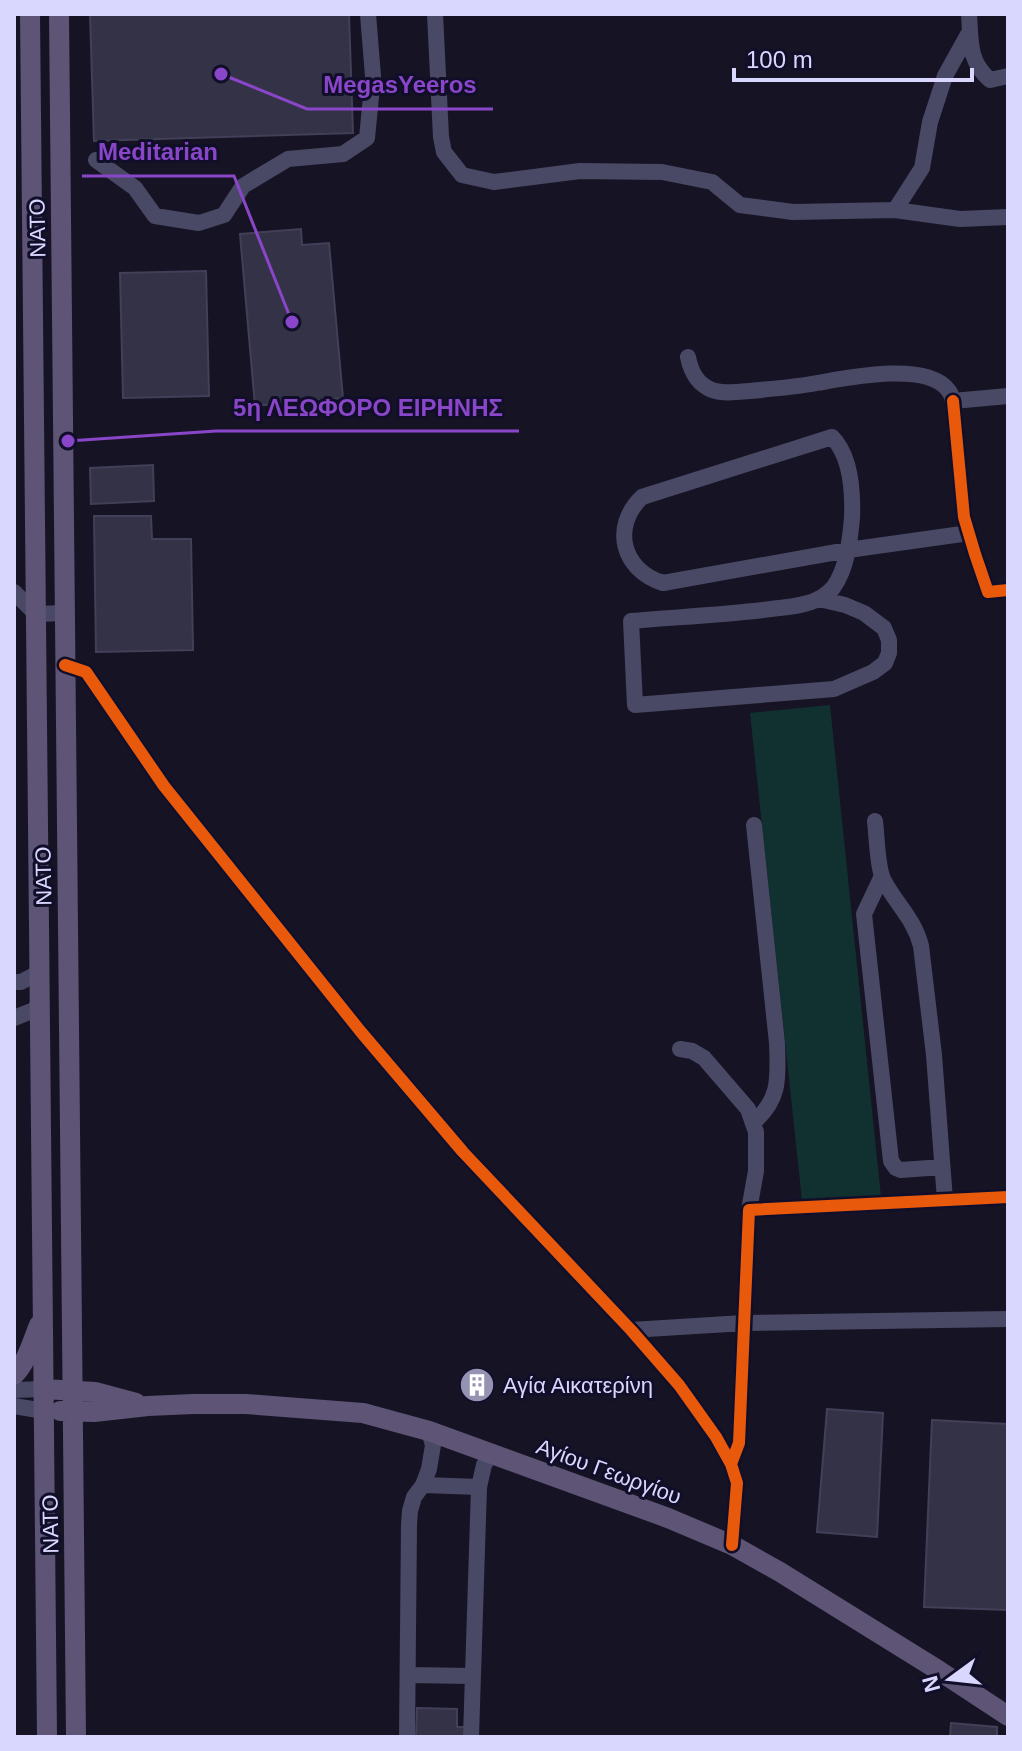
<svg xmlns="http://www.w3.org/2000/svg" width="1022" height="1751" font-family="Arial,sans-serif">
  <rect width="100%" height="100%" fill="#161424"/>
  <path fill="#113130" d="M 830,705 L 881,1197 L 802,1200 L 750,713 Z"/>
  <path fill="#343246" stroke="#423f58" stroke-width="2" d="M 90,14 L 349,14 L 353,133 L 94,141 Z
    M 301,229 L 302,245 L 329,243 L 343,398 L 255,406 L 240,234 Z
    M 206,271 L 209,396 L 123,398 L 120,273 Z
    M 153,465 L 154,501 L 91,504 L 90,468 Z
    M 94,516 L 151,516 L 152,539 L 191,539 L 193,650 L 96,652 Z
    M 472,1373 L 482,1374 L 482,1397 L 471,1396 Z
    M 827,1409 L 883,1413 L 877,1537 L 817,1532 Z
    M 932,1420 L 1008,1424 L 1008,1610 L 924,1607 Z
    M 417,1708 L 457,1709 L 457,1727 L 465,1727 L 465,1737 L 416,1737 Z
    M 951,1723 L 997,1727 L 997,1737 L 950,1737 Z"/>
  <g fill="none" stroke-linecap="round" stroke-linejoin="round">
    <path stroke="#494965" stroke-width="16" d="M 435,14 L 441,137 L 444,152 L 462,175 L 494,182 L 580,171 L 662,172 L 712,182 L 740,205 L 793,212 L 895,210 L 960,219 L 1008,217
      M 969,14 C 971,41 968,61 990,80 L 1008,76
      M 96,160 L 135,188 L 155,216 L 199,223 L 224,215 L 243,186 L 288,159 L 343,154 L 367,138 L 373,76 L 368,14
      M 895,210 L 922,168 L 930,122 L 945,76 L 970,31
      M 688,357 C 691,372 697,384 712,390 C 723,394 738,392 749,391 C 772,389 795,387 817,383 C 846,378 927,361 948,390 C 951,393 952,397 953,401 L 964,517 L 975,554 L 988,592 L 1008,590
      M 953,401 L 1008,396
      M 14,592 L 36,614 L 65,613
      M 819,599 L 845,605 L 864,613 L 884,628 L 889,640 L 889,653 L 885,663 L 873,672 L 834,689 L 635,705 L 631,621 C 677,617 724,615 771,609 C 786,607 805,606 818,599 C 823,597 830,591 833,588 C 847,569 850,540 852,518 C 853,492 851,456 832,437 L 642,497 C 611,527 622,570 663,583 L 848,550 L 969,533
      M 65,665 L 86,672 L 164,786 L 361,1032 L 463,1152 L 631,1330 L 679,1385 L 716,1437 L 731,1464 L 737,1483 L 732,1545
      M 875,821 C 877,837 877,865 883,879 C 895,903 914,918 921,946 L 934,1055 L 945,1200
      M 754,825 L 777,1043 C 778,1077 781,1098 754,1122
      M 882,876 L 864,914 L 891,1161 L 896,1168 L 901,1170 L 942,1167
      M 14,982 L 21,982 L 40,972
      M 14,1018 L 34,1010 L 40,1000
      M 680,1049 L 692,1051 L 704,1058 L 748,1109 L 756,1132 L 756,1171 L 749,1210 L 739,1443 L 731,1464
      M 749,1210 L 1008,1197
      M 631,1330 L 744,1323 L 1008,1319
      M 14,1390 L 44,1389
      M 14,1406 L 44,1411
      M 423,1485 L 479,1487
      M 408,1675 L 472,1676
      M 407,1737 L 409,1525 L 410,1511 L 414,1497 L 423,1485 L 429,1469 L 433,1445 L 429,1431
      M 471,1737 L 479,1487 L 484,1465 L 491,1453"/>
    <path stroke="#5d5476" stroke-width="20" d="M 30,14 L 47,1737
      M 59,14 L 76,1737
      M 14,1375 C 27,1362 32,1342 39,1325
      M 44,1389 L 95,1392 L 136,1403
      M 60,1411 L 94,1412 L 148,1406 L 193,1404 L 246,1404 L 363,1413 L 429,1431 L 668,1518 L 732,1545 L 780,1572 L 938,1670 L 1008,1716"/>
    <g stroke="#110e2a" stroke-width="17">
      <path id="cycleway" d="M 953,401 L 964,517 L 975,554 L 988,592 L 1008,590
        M 65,665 L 86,672 L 164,786 L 361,1032 L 463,1152 L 631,1330 L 679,1385 L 716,1437 L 731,1464 L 737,1483 L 732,1545
        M 731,1464 L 739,1443 L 749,1210 L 1008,1197"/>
    </g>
    <use href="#cycleway" stroke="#e8590c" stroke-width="12"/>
  </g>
  <defs>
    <g id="building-disc" transform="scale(1.8)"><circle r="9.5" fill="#9593b2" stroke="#110e2a"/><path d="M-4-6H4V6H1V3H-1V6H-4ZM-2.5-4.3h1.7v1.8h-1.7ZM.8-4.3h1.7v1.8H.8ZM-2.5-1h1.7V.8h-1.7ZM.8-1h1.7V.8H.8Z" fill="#fff"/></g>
  </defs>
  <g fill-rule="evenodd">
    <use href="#building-disc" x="477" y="1385"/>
  </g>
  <g text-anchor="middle" stroke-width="6" stroke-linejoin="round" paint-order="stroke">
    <g font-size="22" fill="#dad7ff" stroke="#110e2a">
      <text transform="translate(37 228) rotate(-91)" y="8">ΝΑΤΟ</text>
      <text transform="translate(43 876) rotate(-91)" y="8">ΝΑΤΟ</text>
      <text transform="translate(609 1471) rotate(20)" y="8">Αγίου Γεωργίου</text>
      <text transform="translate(50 1524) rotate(-91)" y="8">ΝΑΤΟ</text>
    </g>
    <g font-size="22" fill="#dad7ff" stroke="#110e2a" text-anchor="start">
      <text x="503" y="1393">Αγία Αικατερίνη</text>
    </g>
  </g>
  <path fill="none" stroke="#8946c9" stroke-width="3" d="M221 74L307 109H493M292 322L234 176H82M68 441L216 431H519"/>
  <g fill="#8946c9" stroke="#110e2a" stroke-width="3">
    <circle cx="221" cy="74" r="8"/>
    <circle cx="292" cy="322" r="8"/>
    <circle cx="68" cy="441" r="8"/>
  </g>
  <g font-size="24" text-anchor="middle" font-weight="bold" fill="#8946c9" stroke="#110e2a" stroke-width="6" stroke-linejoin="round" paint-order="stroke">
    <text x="400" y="93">MegasYeeros</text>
    <text x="158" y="160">Meditarian</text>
    <text x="368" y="416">5η ΛΕΩΦΟΡΟ ΕΙΡΗΝΗΣ</text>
  </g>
  <rect width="1022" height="1751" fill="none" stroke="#dad7ff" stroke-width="32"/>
  <g transform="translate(950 1679) rotate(255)" stroke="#110e2a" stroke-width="6" paint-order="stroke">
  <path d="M0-6L14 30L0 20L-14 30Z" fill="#dad7ff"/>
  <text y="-12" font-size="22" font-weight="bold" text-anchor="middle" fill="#dad7ff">N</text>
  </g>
  <path d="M734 68v12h238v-12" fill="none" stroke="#dad7ff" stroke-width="4"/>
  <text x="746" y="68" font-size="24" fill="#dad7ff" stroke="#110e2a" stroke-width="6" paint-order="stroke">100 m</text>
</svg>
